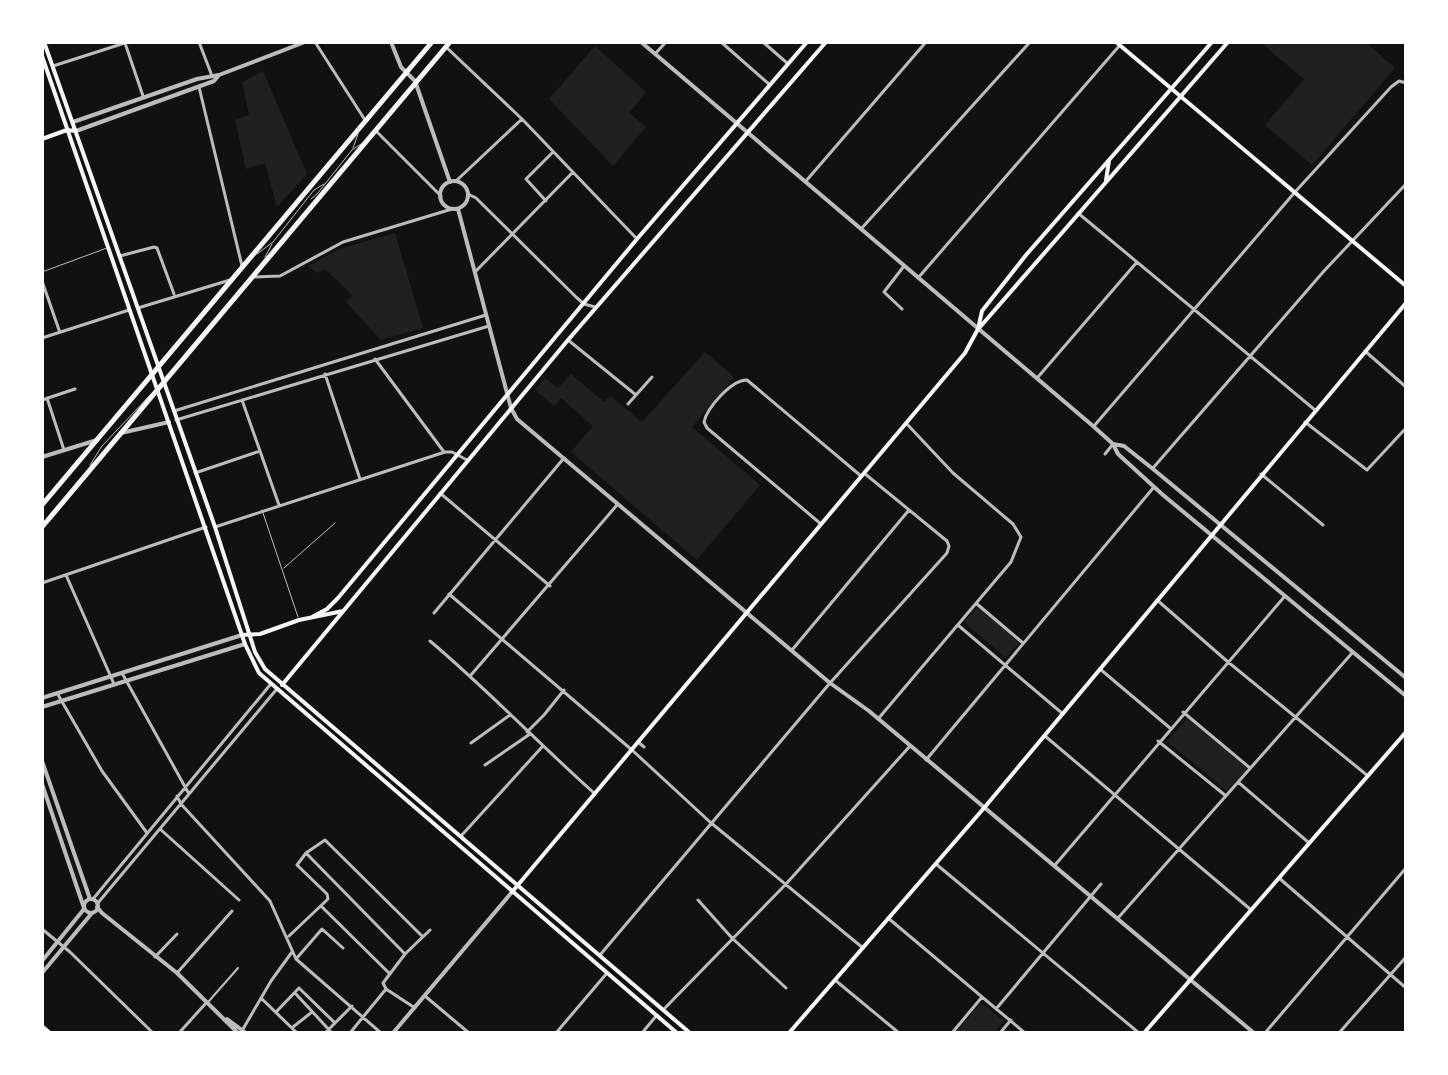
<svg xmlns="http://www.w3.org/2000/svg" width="1448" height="1075" font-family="'Sofia Sans Condensed',sans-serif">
  <rect width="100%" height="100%" fill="#111"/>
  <path fill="#202020" d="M 1260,42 L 1365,42 L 1395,68 L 1312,165 L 1265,125 L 1304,79 Z
    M 595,46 L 646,92 L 629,113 L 646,127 L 613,166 L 549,99 Z
    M 263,71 L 307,174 L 277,207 L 265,163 L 246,169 L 235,120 L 249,115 L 242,82 Z
    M 395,233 L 423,328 L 381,340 L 346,302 L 352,295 L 325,269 L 317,273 L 308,266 L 342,248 Z
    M 705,352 L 734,377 L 692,427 L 760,485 L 697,560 L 571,452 L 593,426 L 561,398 L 554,406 L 535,390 L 545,378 L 558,388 L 571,374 L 604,402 L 610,396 L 642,422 Z
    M 978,606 L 1020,642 L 1006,658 L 964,622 Z
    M 1188,718 L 1248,769 L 1227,791 L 1167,741 Z
    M 981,1003 L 1004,1021 L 994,1033 L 955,1033 Z"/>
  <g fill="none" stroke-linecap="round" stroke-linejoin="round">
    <path stroke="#bcbcbc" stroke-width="1" d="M 353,148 L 358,134
      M 311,199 L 317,194 L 352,150 L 361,144
      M 257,254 L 273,242 L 314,190 L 324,184
      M 265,257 L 272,244
      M 42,272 L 107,248
      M 90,465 L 102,446 L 151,394
      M 262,510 L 298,617
      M 284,568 L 335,523"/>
    <path stroke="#bcbcbc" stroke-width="2" d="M 209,1001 L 238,968"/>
    <path stroke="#bcbcbc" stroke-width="3" d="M 199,42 L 212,76
      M 315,42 L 365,120
      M 721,42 L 770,85
      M 763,42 L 787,63
      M 125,43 L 143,96
      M 446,47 L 522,119 L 637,239
      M 655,54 L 666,42
      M 53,66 L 128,42
      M 199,87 L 242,266
      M 376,131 L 441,196
      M 456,181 L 522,119
      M 806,181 L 926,42
      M 468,194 L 476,198 L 576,297 L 584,304 L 595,307
      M 546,201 L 526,179 L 553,152
      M 1078,213 L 1315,410
      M 861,229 L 1030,42
      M 120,256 L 154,247 L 157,248 L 174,294
      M 475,272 L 573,172
      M 252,277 L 280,276 L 343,242 L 452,209
      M 918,278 L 1120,45
      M 42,281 L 59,330
      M 138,308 L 230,280
      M 902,309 L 884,292 L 904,266
      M 42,338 L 129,310
      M 568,340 L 636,395
      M 1365,351 L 1406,387
      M 375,359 L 444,452
      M 325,374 L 360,479
      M 1038,377 L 1137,262
      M 47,398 L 64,450
      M 42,400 L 75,389
      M 242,400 L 279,505
      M 628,404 L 652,377
      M 174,411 L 486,315
      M 176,420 L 489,326
      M 1305,422 L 1367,470 L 1406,428
      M 1094,426 L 1295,192 L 1391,87 L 1399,81 L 1406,83
      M 1105,454 L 1113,444
      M 1153,468 L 1324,271 L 1406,184
      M 195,473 L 260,451
      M 1261,474 L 1323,525
      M 440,493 L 550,586
      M 821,524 L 707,428 L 704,422 C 707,408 731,380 747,380 L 861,476
      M 215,527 L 445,452 L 452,452 L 467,460
      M 66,575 L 114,684
      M 42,583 L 206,527
      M 449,594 L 632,750 L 710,822 L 863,948
      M 1157,600 L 1228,662 L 1368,776
      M 977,604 L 1023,643
      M 434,613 L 564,458
      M 959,626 L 1063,714
      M 430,641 C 487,689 538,743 594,793
      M 792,650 L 909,510
      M 1100,669 L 1170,728
      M 122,673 L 189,794
      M 471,675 L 617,505
      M 57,693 L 102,771 L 147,833
      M 1183,712 L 1250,768
      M 878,719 L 1011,562 L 1021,537 L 1013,524 L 953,473 L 906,423
      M 527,732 L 544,715 L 564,690
      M 1045,736 L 1250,909
      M 1158,741 L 1226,796
      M 638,742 L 644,747
      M 471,743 L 510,715
      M 926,760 L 1154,487
      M 485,765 L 530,734
      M 1238,782 L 1308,842
      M 177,796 L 181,804 L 270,901 L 296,959 L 381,1033
      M 160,829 L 239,900
      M 461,836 L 542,747
      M 306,853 L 405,954
      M 936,864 L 1139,1033
      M 1055,865 L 1285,596
      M 1279,878 L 1406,988
      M 93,899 L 270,685
      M 698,900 L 732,938 L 786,988
      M 97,904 L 276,690
      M 322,907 L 389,973
      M 888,918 L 1025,1033
      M 1118,918 L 1353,652
      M 42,929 L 70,952 L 153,1033
      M 289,936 L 328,899 L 327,894 L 297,865 L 306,853 L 325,840 L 422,936
      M 600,955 L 830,683 L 947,553 L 949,546 L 947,541 L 864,473
      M 155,957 L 177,934
      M 296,959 L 322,929 L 343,948
      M 177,973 L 232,911
      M 835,980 L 899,1033
      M 295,993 L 332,1033
      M 425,996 L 469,1033
      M 261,998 L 297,1033
      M 415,1008 L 386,989 L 383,983 L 405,954 L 430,930
      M 664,1009 L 786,884 L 910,746
      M 996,1009 L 1101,884
      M 277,1011 L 299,988 L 335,1023
      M 293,1027 L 312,1012
      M 243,1029 L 271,981 L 292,952
      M 179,1033 L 206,1003
      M 325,1033 L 352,1006
      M 350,1033 L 386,989
      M 556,1033 L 607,973
      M 642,1033 L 657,1015
      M 952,1033 L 982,997
      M 1000,1033 L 1011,1020
      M 1265,1033 L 1406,868
      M 1339,1033 L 1406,957"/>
    <path stroke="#bcbcbc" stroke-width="4" d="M 391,42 L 401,67 L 415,81 L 450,182
      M 641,42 L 1093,426 L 1113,444 L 1118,454 L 1163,495 L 1406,696
      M 73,122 L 197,79 L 219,75 L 305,42
      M 76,131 L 214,81 L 219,75
      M440 195a14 14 0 1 1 28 0a14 14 0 1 1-28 0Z
      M 458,209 L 511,408 L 517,419 L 830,683 L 869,711 L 1254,1033
      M 121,433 L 169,422
      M 1113,444 L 1124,446 L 1153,469 L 1406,678
      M 42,457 L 97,440
      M 42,698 L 242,635
      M 42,707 L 245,644
      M 42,761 L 90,899
      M 42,784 L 84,908
      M84 906a7 7 0 1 1 14 0a7 7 0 1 1-14 0Z
      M 97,907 L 102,913 L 177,973 L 238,1033
      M 42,961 L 84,909
      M 42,973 L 92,913
      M 227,1019 L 246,1033
      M 393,1033 L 512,892"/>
    <path stroke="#f5f5f5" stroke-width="4" d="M 44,42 L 215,527 L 255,652 L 265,669 L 690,1033
      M 1116,42 L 1406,286
      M 42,56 L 245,644 L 259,673 L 677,1033
      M 42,139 L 67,130 L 76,131
      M 1106,180 L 1109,161
      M 980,327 L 1228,42
      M 312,617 L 327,609 L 338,598 L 637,239 L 807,42
      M 242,635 L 260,634 L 299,620 L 343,611
      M 282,685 L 568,340 L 826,42
      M 512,892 L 965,353 L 978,329 L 982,311 L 1026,255 L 1212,42
      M 789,1033 L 984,808 L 1406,303
      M 1144,1033 L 1406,732"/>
    <path stroke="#f5f5f5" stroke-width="5" d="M 42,1027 L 49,1033"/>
    <path stroke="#f5f5f5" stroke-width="5" d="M 42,505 L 432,42
      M 42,527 L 450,42"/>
  </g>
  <rect width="1448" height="1075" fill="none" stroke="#ffffff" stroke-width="88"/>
</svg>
